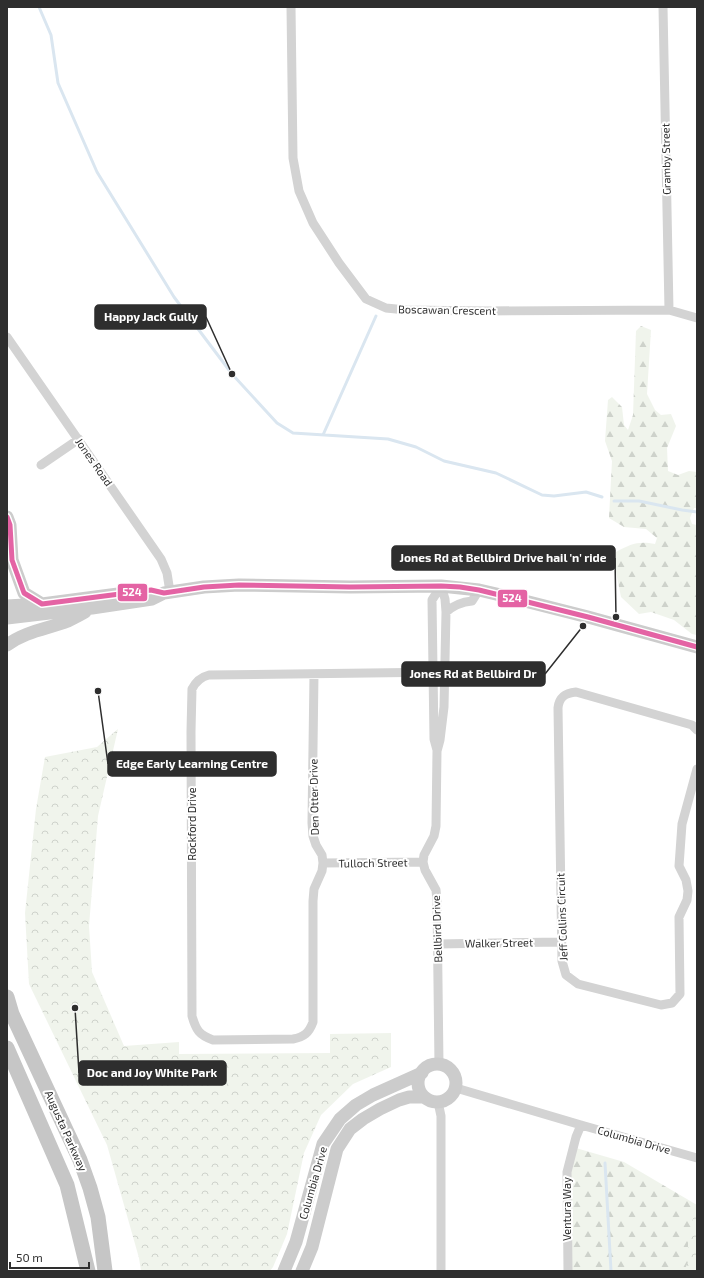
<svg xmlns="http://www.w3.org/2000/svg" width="704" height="1278" font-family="'Exo 2',sans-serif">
  <defs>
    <pattern id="forest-firs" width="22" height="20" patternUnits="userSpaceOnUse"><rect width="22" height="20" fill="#f0f4ec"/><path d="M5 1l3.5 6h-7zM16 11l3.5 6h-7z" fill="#ced2cb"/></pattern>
    <pattern id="park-crowns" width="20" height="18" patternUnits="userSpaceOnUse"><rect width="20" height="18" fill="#f0f4ec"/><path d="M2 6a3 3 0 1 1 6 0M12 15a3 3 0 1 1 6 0" fill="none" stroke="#ced2cb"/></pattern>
  </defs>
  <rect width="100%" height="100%" fill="#fff"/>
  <path fill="url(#forest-firs)" d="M 641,326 L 651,330 L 647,394 L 655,410 L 661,415 L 671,414 L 676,426 L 667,448 L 668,471 L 678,475 L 689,471 L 697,472 L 697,508 L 694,508 L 690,518 L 692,524 L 697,525 L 697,635 L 692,634 L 674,620 L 651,612 L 639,614 L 621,597 L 616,572 L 616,552 C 631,544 638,541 655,544 L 657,538 L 646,529 L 624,527 L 609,518 L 612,461 L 605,441 L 608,400 L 612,397 L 622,407 L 624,425 L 628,430 L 633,415 L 636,331 Z
    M 569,1146 L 624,1162 L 697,1205 L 694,1271 L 572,1271 Z"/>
  <path fill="url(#park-crowns)" d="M 118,729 L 98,816 L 89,926 L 92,972 L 124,1046 L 179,1042 L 179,1054 L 330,1053 L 330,1034 L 391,1033 L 391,1067 L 353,1084 L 321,1115 L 304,1153 L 287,1234 L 273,1267 L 270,1271 L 141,1271 L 139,1258 L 107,1145 L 29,984 L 25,913 L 36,809 L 45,757 L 97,747 Z
    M 696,1197 L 697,1271 L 684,1271 L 688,1262 L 688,1238 L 696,1207 Z"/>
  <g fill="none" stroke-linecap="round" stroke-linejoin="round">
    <path stroke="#dae6f0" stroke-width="3" d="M 39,7 L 51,35 L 58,83 L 97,172 L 174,297 L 232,374 L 277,423 L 293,433 L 388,439 L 416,447 L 444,461 L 496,473 L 542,495 L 554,496 L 586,492 L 602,497
      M 323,435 L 376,316
      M 614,501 L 639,501 L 682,510 L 697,512
      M 605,1163 L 611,1271"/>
    <path stroke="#d3d3d3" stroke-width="9" d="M 291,7 L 293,158 L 299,191 L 313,223 L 339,263 L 366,299 L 386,308 L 406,310 L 485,311 L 669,310 L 697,318
      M 663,7 L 669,310
      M 7,337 L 161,559 L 167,573 L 170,592
      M 41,465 L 79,439
      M 446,612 C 454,605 461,602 472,601 L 479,590
      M 314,674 L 312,823 L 313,836 L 316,845 L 322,855 L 323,863 L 322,871 L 314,889 L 313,901 L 313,1022 C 309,1033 304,1037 293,1039 L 213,1040 C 199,1035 196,1030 192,1016 L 191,731 L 192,689 C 196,681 201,677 209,675 L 445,672
      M 697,730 L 692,725 L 576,692 C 565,693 559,697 558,708 L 562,961 L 566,975 L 578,984 L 661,1005 L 672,1003 L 680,994 L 679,917 L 687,900 L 688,891 L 686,880 L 679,866 L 682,824 L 697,769
      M 437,750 L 434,739 L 432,600 L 441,586
      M 323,863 L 423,862
      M 438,944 L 561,942
      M 439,1065 L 437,901 L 436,890 L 425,870 L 423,862 L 424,855 L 434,836 L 436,826 L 437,751 L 440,740 L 444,707 L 446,612 L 445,599 L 441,586
      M 456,1088 L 581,1125 L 697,1158
      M 438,1102 L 441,1116 L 441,1271
      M 568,1271 L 567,1172 L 576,1137 L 581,1125"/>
    <path stroke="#ccc" stroke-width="13" d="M 7,517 L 10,525 L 12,560 L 24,593 L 42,604
      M 7,606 L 42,604 L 141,591
      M 7,618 L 92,608 L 152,599 L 164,593 L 204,587 L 239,585 L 350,587 L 441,586 L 479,590 L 513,598 L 588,617 L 697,647
      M 7,645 C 26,631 47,629 68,621 C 74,618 80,615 85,612
      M418 1083a19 19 0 1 1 38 0a19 19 0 1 1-38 0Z
      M 284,1271 L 296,1242 L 323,1144 L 340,1119 L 356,1105 L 373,1095 L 422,1073
      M 302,1271 L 312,1247 L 337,1149 L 350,1129 L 363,1119 L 380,1109 L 399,1100 L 409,1097 L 424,1097"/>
    <path stroke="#c6c6c6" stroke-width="15" d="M 7,997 L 12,1014 L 80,1160 L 90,1188 L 98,1217 L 105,1271
      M 7,1048 L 67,1185 L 88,1271"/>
    <g stroke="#fff" stroke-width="8">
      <path id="bus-1" d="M 7,517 L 10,525 L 12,560 L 24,593 L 42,604 L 151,590 L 164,593 L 204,587 L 239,585 L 350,587 L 441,586 L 460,587 L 479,590 L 588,617 L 697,647"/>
    </g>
    <use href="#bus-1" stroke="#e463a4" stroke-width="5"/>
  </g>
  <g text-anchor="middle" stroke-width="4" stroke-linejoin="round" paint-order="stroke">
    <g font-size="11" fill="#2e2e2e" stroke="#fff">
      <text transform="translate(666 159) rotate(-91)" y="4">Gramby Street</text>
      <text transform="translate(447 310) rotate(1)" y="4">Boscawan Crescent</text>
      <text transform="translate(94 462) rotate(55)" y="4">Jones Road</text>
      <text transform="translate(314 797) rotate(-91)" y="4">Den Otter Drive</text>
      <text transform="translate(192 824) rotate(-90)" y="4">Rockford Drive</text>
      <text transform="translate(373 863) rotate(-1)" y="4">Tulloch Street</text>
      <text transform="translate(562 917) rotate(-92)" y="4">Jeff Collins Circuit</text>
      <text transform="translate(437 929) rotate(-92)" y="4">Bellbird Drive</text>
      <text transform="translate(499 943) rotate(-1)" y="4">Walker Street</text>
      <text transform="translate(66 1131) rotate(66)" y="4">Augusta Parkway</text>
      <text transform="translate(634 1140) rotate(16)" y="4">Columbia Drive</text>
      <text transform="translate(313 1183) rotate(-74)" y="4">Columbia Drive</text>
      <text transform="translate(567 1209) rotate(-90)" y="4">Ventura Way</text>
    </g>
  </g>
  <path fill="none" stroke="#2e2e2e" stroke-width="1.5" d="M232 374L206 317M616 617L615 558M583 626L545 674M98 691L108 764M75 1008L79 1073"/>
  <g fill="#2e2e2e" stroke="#fff" stroke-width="1.5">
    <circle cx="232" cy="374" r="4"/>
    <circle cx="616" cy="617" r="4"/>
    <circle cx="583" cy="626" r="4"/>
    <circle cx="98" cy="691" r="4"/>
    <circle cx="75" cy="1008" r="4"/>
  </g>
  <g fill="#2e2e2e" stroke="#2e2e2e" stroke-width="1.5">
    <rect x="95" y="305" width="111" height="24" rx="4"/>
    <rect x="392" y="546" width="223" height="24" rx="4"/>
    <rect x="402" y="662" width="143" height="24" rx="4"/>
    <rect x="108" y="752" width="168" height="24" rx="4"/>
    <rect x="79" y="1061" width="147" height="24" rx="4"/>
  </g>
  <g font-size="12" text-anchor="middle" font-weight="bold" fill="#fff">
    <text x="151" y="321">Happy Jack Gully</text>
    <text x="503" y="562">Jones Rd at Bellbird Drive hail 'n' ride</text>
    <text x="473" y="678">Jones Rd at Bellbird Dr</text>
    <text x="192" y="768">Edge Early Learning Centre</text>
    <text x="152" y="1077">Doc and Joy White Park</text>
  </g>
  <g stroke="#fff" stroke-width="1.5">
    <rect x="117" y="583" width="31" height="19" rx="4" fill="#e463a4"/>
    <rect x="497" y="589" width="31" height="19" rx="4" fill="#e463a4"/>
  </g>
  <g font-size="11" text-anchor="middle" font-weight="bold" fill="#fff">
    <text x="132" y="596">524</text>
    <text x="512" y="602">524</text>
  </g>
  <rect width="704" height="1278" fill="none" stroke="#2e2e2e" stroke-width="16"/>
  <path d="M10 1262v6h79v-6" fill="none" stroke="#2e2e2e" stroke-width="2"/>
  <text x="16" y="1262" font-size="12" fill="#2e2e2e" stroke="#ffffff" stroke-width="3" paint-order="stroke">50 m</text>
</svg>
